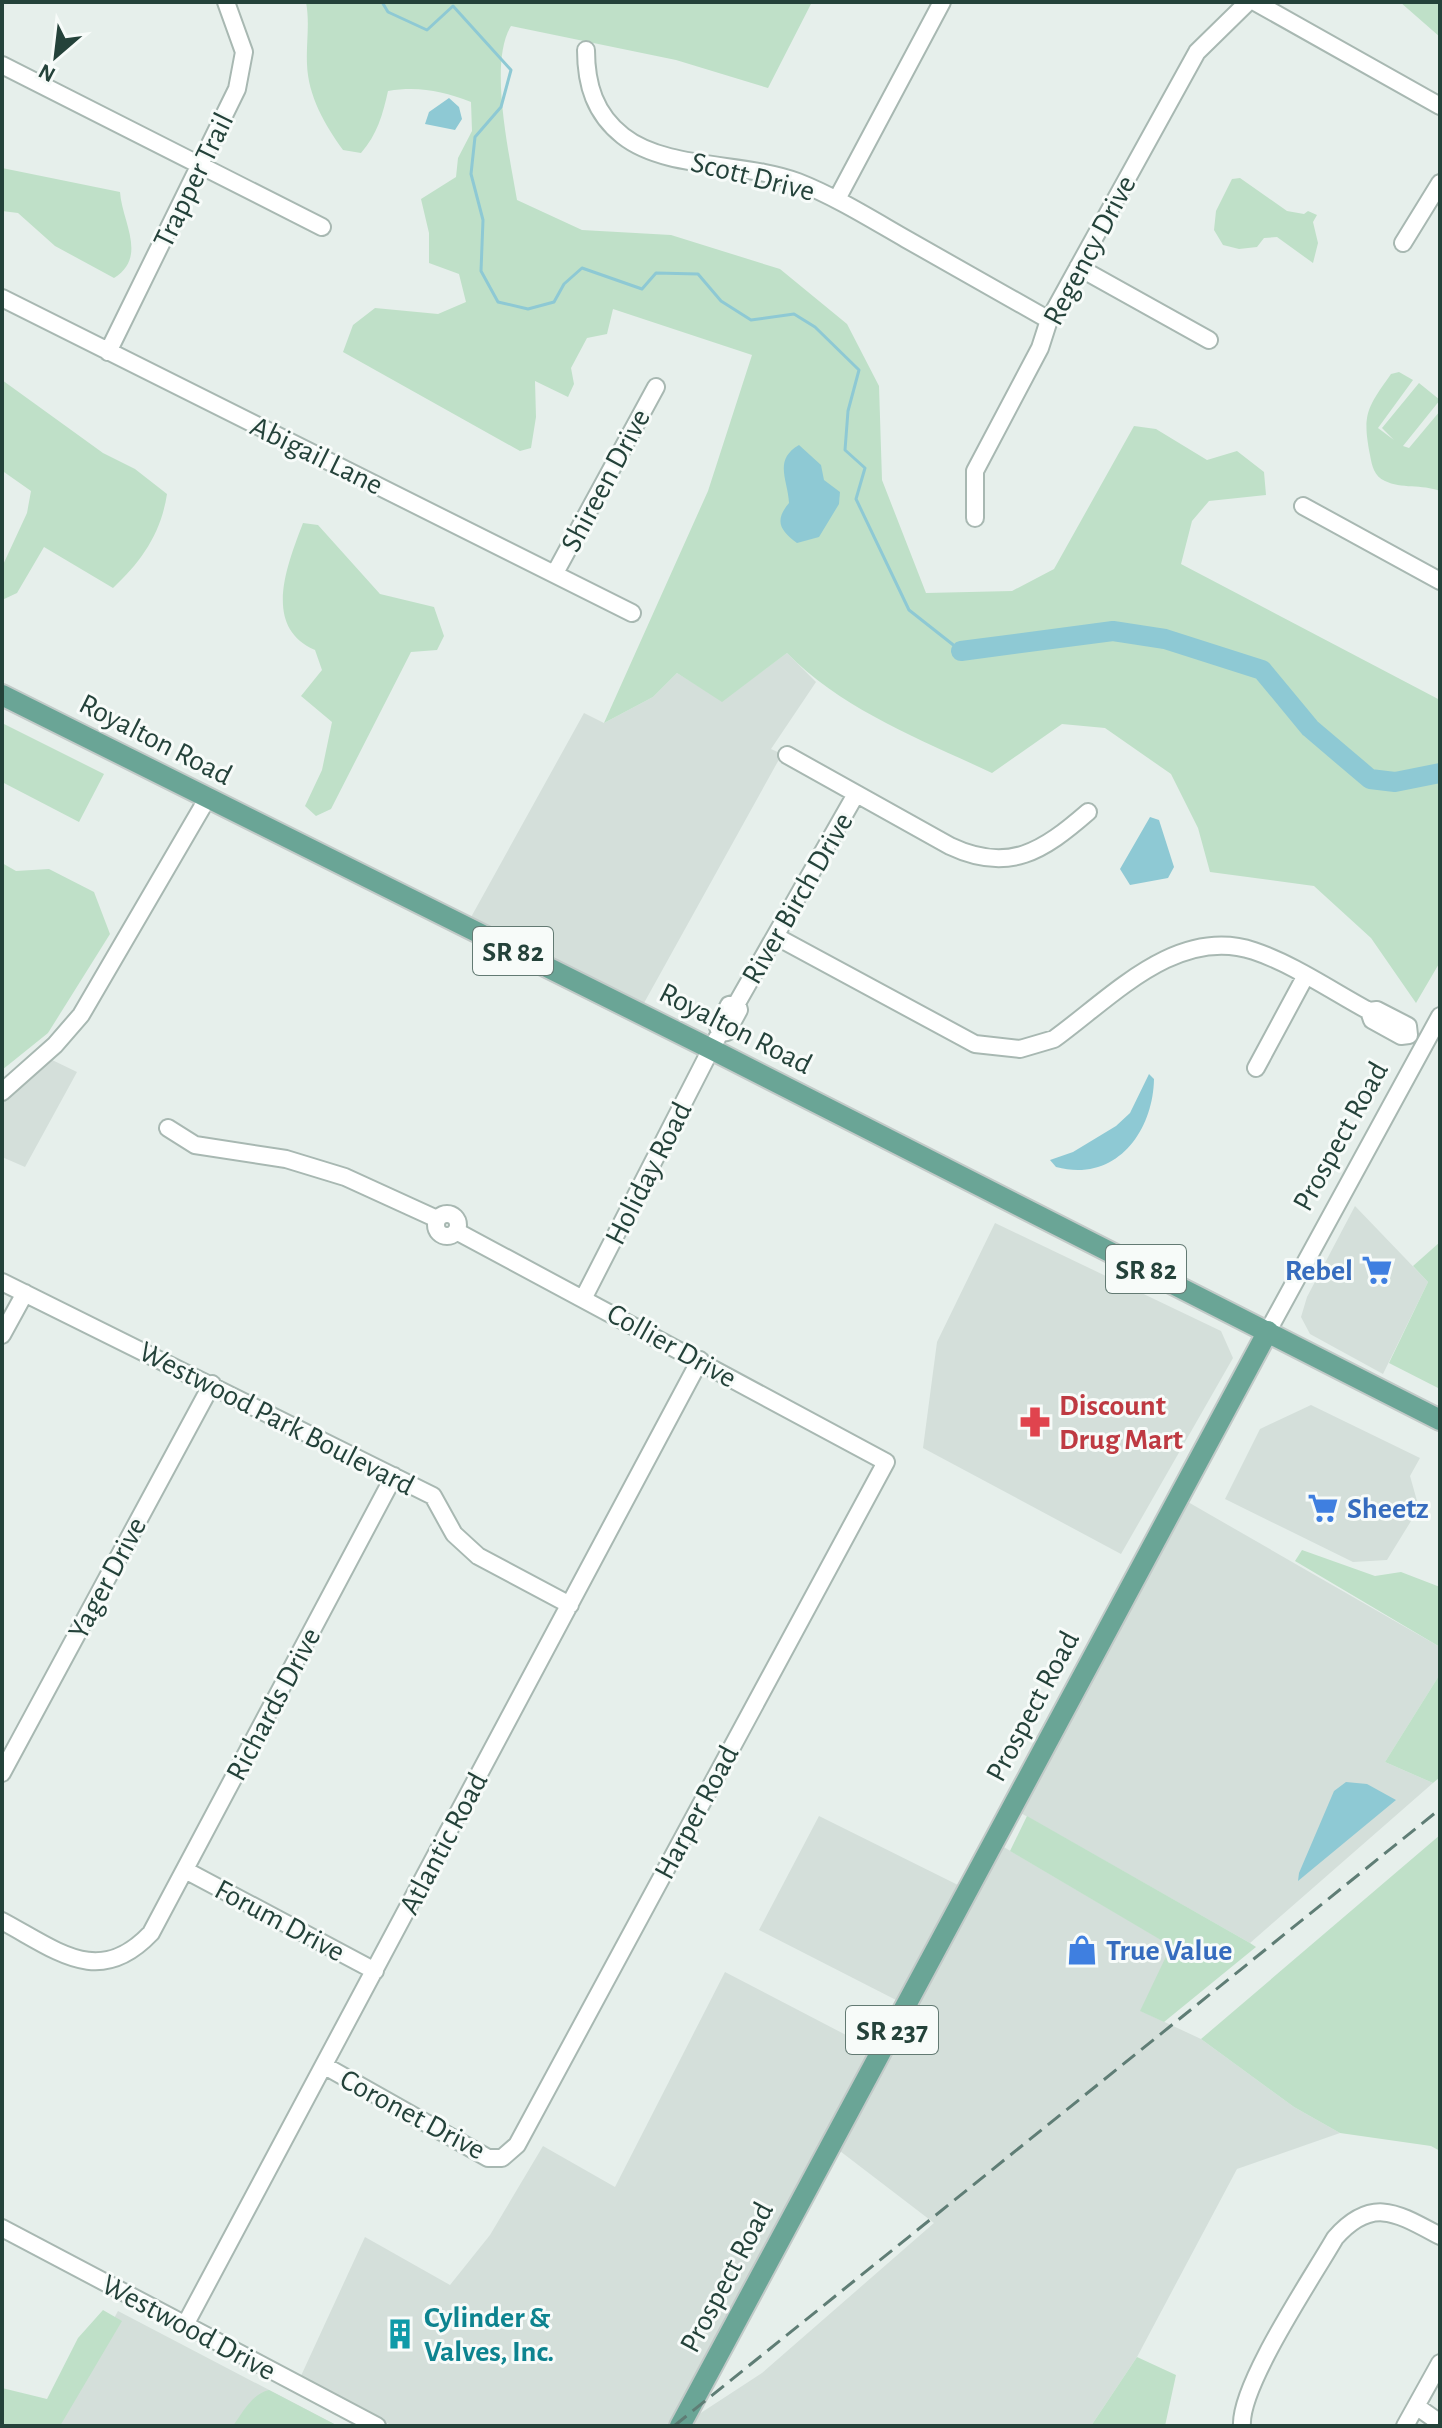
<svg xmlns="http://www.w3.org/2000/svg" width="1442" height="2428" font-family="'Alegreya Sans',sans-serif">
  <rect width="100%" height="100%" fill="#e6efeb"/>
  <path fill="#d4dfda" d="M 787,653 L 816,682 L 771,749 L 782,754 L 644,1003 L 470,919 L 584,713 L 604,723 L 653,697 L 677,673 L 722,701 Z
    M 48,1058 L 77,1072 L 25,1167 L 2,1157 L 2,1097 Z
    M 1355,1206 L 1428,1282 L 1383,1374 L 1310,1334 L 1301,1317 L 1307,1297 Z
    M 995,1223 L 1221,1331 L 1233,1358 L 1121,1554 L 923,1448 L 937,1342 Z
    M 1311,1405 L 1420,1458 L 1410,1476 L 1419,1508 L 1387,1560 L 1353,1562 L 1225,1499 L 1260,1429 Z
    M 1188,1502 L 1440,1647 L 1440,1674 L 1385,1762 L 1433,1783 L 1250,1943 L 1019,1812 Z
    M 819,1816 L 962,1887 L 898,2001 L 759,1930 Z
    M 1002,1846 L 1172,1946 L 1141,2011 L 1201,2039 L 1294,2107 L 1340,2133 L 1237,2169 L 1137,2357 L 1091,2426 L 687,2426 L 690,2420 L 762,2373 L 934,2223 L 836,2148 Z
    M 725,1972 L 871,2048 L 750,2285 L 670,2426 L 393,2426 L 300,2378 L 365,2237 L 450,2285 L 490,2235 L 543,2146 L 615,2187 Z
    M 118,2311 L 338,2426 L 55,2426 Z"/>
  <path fill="#bfe0c8" d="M 306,2 L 812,2 L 768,88 L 676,60 L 511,26 C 488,63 510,157 517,200 L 582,230 L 671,235 L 780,269 L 847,324 L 879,386 L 882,480 L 926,593 L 1012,591 L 1054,569 L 1134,426 L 1156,429 L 1207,460 L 1237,451 L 1264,472 L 1266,495 L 1209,501 L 1192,521 L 1181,564 L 1440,700 L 1440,962 L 1416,1003 L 1371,938 L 1314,886 L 1210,872 L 1198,828 L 1171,774 L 1105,728 L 1062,724 L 992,773 C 920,739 843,710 787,653 L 722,702 L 677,673 L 653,697 L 604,723 L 708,491 L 752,355 L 613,309 L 607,334 L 587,338 L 571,368 L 574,384 L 568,397 L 535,381 L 536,417 L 531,448 L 520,451 L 343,352 L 353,325 L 375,308 L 438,314 L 466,302 L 459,274 L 429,263 L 429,233 L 421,199 L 456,177 L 458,158 L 472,131 L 471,102 C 442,91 419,86 388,91 C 383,114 377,135 361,153 L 343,150 C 325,125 308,96 307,64 C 306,43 310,23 306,2 Z
    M 1400,2 L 1440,2 L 1440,37 Z
    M 2,168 L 120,192 C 122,222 148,257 114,278 L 55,246 L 18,213 L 2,211 Z
    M 1240,178 L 1287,211 L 1304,214 L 1308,211 L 1317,215 L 1313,222 L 1318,243 L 1313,263 L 1277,237 L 1264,238 L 1257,247 L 1239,249 L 1223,245 L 1214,230 L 1216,211 L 1232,179 Z
    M 1399,372 L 1413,380 L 1378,428 L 1394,440 L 1382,428 L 1419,383 L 1440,400 L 1403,446 L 1409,448 L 1440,411 L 1440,491 C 1422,484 1401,489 1385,481 C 1374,476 1372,466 1370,455 C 1362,414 1367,408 1391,374 Z
    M 2,380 L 103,453 L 135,469 L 167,494 C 161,533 142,561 113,588 L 44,547 L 17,593 L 2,600 L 2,567 L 27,513 L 31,491 L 4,472 L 2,475 Z
    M 303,523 L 318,525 L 380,594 L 434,607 L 444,636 L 437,650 L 411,652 L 331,809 L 316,816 L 305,806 L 322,770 L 332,722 L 301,696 L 322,670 L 315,650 C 261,627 288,563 303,523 Z
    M 2,723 L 104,774 L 79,822 L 2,782 Z
    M 2,863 L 16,871 L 49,869 L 94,892 L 110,934 L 48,1033 L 2,1070 Z
    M 1440,1242 L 1440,1389 L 1389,1363 L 1428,1282 L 1413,1266 Z
    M 1302,1550 L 1375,1576 L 1401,1572 L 1440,1587 L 1440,1647 L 1295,1561 Z
    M 1440,1674 L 1440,1777 L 1433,1783 L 1385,1762 Z
    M 1027,1816 L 1250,1943 L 1256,1947 L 1164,2022 L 1140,2011 L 1171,1946 L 1010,1851 Z
    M 1440,1835 L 1440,2151 L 1431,2146 L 1340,2133 L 1294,2107 L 1201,2039 Z
    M 103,2310 L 122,2321 L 60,2426 L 2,2426 L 2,2388 L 47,2399 L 78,2338 Z
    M 1137,2357 L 1176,2375 L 1165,2426 L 1091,2426 Z
    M 269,2390 L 338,2426 L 233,2426 C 243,2412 252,2394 269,2390 Z"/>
  <path fill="#8ec9d4" d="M 449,98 L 459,107 L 462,119 L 455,130 L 425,124 L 429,112 Z
    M 799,445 L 821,465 L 824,480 L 840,492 L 839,504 L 819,537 L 797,543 C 780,530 774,521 789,503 C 788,480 773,460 799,445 Z
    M 1150,817 L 1159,820 L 1174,867 L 1168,878 L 1130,885 L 1120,869 Z
    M 1149,1074 L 1154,1079 C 1153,1133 1115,1183 1056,1167 L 1050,1160 L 1073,1152 L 1116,1126 L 1130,1113 Z
    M 1346,1782 L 1367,1784 L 1396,1800 L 1298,1881 L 1299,1873 L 1334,1791 Z"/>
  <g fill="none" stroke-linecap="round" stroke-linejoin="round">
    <path stroke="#8ec9d4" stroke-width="3" d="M 382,2 L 388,12 L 427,30 L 453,6 L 511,70 L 501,107 L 475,137 L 471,174 L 483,220 L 481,271 L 498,302 L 528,309 L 554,302 L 564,284 L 582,268 L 642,289 L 656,273 L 698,274 L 721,301 L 751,320 L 794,314 L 815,327 L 859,370 L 848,411 L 845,450 L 865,468 L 856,499 L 909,610 L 961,651"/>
    <path stroke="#8ec9d4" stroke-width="20" d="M 961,651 L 1113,631 L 1165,639 L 1262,670 L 1310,728 L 1370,779 L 1395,782 L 1440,773"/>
    <g stroke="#a8b8b2" stroke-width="20">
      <path id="minor" d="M 1255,2 L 1440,106
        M 586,50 C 586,85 595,114 623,136 C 666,170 746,162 798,182 C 836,197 871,219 906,239 C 954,266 1002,293 1049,320
        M 2,65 L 322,227
        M 837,199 L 942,2
        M 1403,243 L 1440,183
        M 1078,267 L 1209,340
        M 2,298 L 632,613
        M 108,352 L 237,89 L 244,52 L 226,2
        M 1303,506 L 1440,581
        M 975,518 L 975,471 L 1040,348 L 1049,320 L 1197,52 L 1248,2
        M 555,573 L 656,387
        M 787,755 L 950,846 C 1009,874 1043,851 1088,812
        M 777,937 L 975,1044 L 1020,1049 L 1054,1039 C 1111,998 1177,925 1254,951 C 1293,964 1332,991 1369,1011
        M 737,1003 L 856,794
        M 1377,1010 L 1408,1026 L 1409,1035 L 1401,1036 L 1372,1020 L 1369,1011 Z
        M 1256,1068 L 1305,977
        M 2,1092 L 55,1045 L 81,1015 L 207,799
        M 168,1128 L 195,1145 L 286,1159 L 345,1177 L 437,1219
        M436 1225a11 11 0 1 1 22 0a11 11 0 1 1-22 0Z
        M 2,1282 L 433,1496 L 454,1534 L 478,1556 L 570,1605
        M 584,1297 L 711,1049 L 720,1033 L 727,1032 L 739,1010 L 737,1003 L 729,1005 L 718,1027 L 720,1033
        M 1268,1331 L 1440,1016
        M 2,1335 L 25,1293
        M 2,1773 L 212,1384
        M 185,1870 L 375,1971
        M 2,1921 C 58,1951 99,1988 151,1933 L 394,1476
        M 325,2066 L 488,2158 L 502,2158 L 517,2145 L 886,1462 L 456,1231
        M 2,2228 L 377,2426
        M 185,2325 L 700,1360
        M 1416,2406 L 1440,2423
        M 1242,2426 C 1239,2386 1312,2278 1335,2238 C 1372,2196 1397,2213 1440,2236
        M 1405,2426 L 1440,2363"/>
    </g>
    <g stroke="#c2cac8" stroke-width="24">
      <path id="major" d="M 2,695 L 711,1049 L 1440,1420
        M 680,2426 L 1268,1331"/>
    </g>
    <use href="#minor" stroke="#fff" stroke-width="16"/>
    <use href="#major" stroke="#6aa596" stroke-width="20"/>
    <path stroke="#5f7d75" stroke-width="3" stroke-dasharray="16 8" stroke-linecap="butt" d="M 674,2426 L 1440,1809"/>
  </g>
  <defs>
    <g id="supermarket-bare" transform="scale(2.4)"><path d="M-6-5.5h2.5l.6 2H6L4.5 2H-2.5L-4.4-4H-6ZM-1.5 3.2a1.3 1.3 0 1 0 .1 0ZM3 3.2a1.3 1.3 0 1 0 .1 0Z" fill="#3f7fe0" stroke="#f7fbf9" stroke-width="2.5" paint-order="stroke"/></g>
    <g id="pharmacy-bare" transform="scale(2.4)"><path d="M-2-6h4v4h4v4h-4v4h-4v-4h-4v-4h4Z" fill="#e0444e" stroke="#f7fbf9" stroke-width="2.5" paint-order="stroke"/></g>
    <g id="shop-bare" transform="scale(2.4)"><path d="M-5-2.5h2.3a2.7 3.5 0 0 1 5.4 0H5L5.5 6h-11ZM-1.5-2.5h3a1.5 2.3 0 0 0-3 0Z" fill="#3f7fe0" stroke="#f7fbf9" stroke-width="2.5" paint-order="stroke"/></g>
    <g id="building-bare" transform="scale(2.4)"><path d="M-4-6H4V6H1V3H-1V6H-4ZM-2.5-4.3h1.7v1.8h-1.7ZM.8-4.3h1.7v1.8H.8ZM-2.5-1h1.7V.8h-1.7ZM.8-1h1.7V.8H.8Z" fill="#0f9aa8" stroke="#f7fbf9" stroke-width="2.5" paint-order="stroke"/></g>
  </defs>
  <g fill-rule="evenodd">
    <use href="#supermarket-bare" x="1377" y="1270"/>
    <use href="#pharmacy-bare" x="1035" y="1422"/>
    <use href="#supermarket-bare" x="1323" y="1508"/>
    <use href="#shop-bare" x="1082" y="1950"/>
    <use href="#building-bare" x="400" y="2334"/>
  </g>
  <g text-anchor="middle" stroke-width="6" stroke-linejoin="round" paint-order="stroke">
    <g fill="#f7fbf9" stroke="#637a73" stroke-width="2">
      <rect x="473" y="927" width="80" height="48" rx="6"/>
      <rect x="1106" y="1245" width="80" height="48" rx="6"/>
      <rect x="846" y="2006" width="92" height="48" rx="6"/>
    </g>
    <g font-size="28" font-weight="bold" fill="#24423a">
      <text x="513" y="961">SR 82</text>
      <text x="1146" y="1279">SR 82</text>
      <text x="892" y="2040">SR 237</text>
    </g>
    <g font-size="30" fill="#24423a" stroke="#f7fbf9">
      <text transform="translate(753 176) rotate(14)" y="10">Scott Drive</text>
      <text transform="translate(193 180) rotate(-64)" y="10">Trapper Trail</text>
      <text transform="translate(1089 250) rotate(-62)" y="10">Regency Drive</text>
      <text transform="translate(317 455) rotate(26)" y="10">Abigail Lane</text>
      <text transform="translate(605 480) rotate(-62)" y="10">Shireen Drive</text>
      <text transform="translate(156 739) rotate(27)" y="10">Royalton Road</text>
      <text transform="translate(797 898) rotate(-60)" y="10">River Birch Drive</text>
      <text transform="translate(736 1028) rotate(27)" y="10">Royalton Road</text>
      <text transform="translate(1340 1136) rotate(-61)" y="10">Prospect Road</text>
      <text transform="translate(648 1173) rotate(-63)" y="10">Holiday Road</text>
      <text transform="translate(672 1345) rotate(29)" y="10">Collier Drive</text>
      <text transform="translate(277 1418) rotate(27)" y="10">Westwood Park Boulevard</text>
      <text transform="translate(107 1578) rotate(-62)" y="10">Yager Drive</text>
      <text transform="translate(273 1704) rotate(-62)" y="10">Richards Drive</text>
      <text transform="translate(1032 1706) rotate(-62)" y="10">Prospect Road</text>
      <text transform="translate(696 1812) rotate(-62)" y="10">Harper Road</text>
      <text transform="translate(443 1843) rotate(-62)" y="10">Atlantic Road</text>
      <text transform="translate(280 1920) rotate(28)" y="10">Forum Drive</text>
      <text transform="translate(413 2114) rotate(28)" y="10">Coronet Drive</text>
      <text transform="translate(726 2277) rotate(-62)" y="10">Prospect Road</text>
      <text transform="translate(189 2327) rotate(28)" y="10">Westwood Drive</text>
    </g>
    <g font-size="30" font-weight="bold" fill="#366cbe" stroke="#f7fbf9" text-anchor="start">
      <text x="1353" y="1280" text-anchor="end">Rebel</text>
      <text x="1347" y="1518">Sheetz</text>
      <text x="1106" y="1960">True Value</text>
    </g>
    <g font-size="30" font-weight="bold" fill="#be3a42" stroke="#f7fbf9" text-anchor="start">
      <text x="1059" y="1415">Discount<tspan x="1059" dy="34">Drug Mart</tspan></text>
    </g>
    <g font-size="30" font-weight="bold" fill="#0d838f" stroke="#f7fbf9" text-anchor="start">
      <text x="424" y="2327">Cylinder &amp;<tspan x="424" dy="34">Valves, Inc.</tspan></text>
    </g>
  </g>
  <rect width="1442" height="2428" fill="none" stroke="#24423a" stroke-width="8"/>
  <g transform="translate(56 56) rotate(208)" stroke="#f7fbf9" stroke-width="6" paint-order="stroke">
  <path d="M0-6L14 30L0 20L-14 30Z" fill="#24423a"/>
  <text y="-12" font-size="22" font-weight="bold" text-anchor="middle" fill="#24423a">N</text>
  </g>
</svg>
